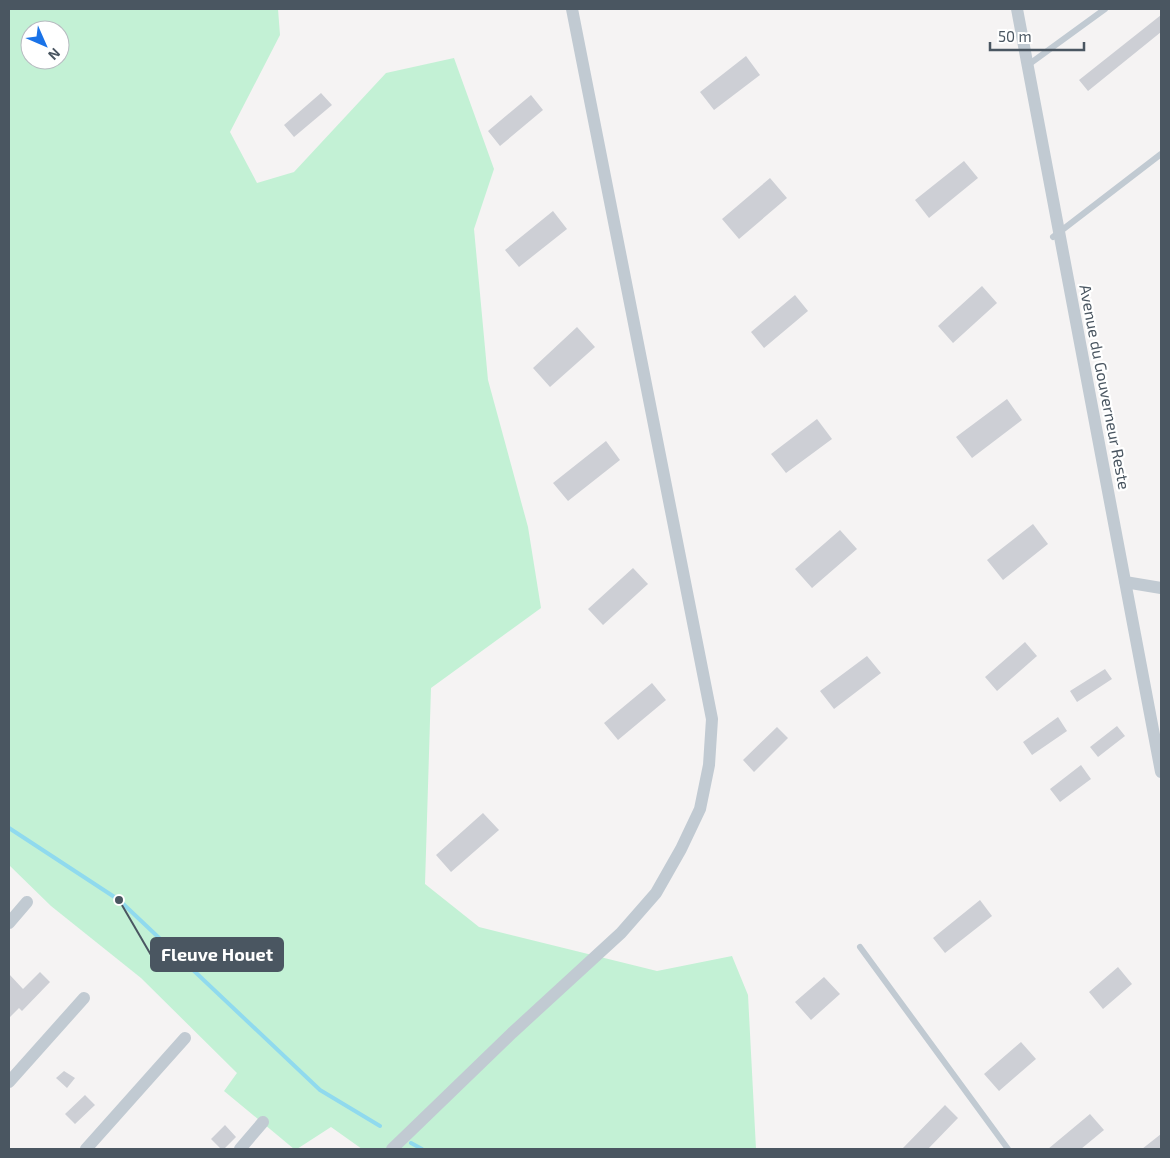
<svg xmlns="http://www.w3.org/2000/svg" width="1170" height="1158" font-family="'Exo 2',sans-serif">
  <rect width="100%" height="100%" fill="#f5f3f3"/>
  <path fill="#c3f1d5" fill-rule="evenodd" d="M 9,9 L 278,9 L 280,35 L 230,132 L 257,183 L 294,172 L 386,73 L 454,58 L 494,169 L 474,229 L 488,380 L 528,527 L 541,608 L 431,688 L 425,884 L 479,927 L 657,971 L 732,956 L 748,995 L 756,1149 L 362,1149 L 331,1127 L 297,1149 L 294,1149 L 224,1091 L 237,1073 L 141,978 L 51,906 L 9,865 ZM 30,30 L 60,30 L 60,60 L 30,60 Z"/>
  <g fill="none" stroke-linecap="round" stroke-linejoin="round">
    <path stroke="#90daee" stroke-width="4" d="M 9,828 L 119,900 L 320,1090 L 380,1126
      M 411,1143 L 422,1149"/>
  </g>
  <path fill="#cdcfd5" d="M 1161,15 L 1161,32 L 1088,91 L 1079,80 Z
    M 746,56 L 760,75 L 714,110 L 700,92 Z
    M 321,93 L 332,105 L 294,137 L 284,125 Z
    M 531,95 L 543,110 L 500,146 L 488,131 Z
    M 964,161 L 978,178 L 929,218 L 915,200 Z
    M 770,178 L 787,198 L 739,239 L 722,219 Z
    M 553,211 L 567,229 L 519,267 L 505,250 Z
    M 982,286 L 997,303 L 953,343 L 938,326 Z
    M 795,295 L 808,311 L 764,348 L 751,332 Z
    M 577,327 L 595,347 L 550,387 L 533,368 Z
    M 1007,399 L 1022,420 L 972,458 L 956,437 Z
    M 817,419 L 832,439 L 786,473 L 771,454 Z
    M 606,441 L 620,460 L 568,501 L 553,483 Z
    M 1033,524 L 1048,544 L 1003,580 L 987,560 Z
    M 840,530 L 857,549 L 812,588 L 795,569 Z
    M 633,568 L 648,584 L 603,625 L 588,609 Z
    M 1025,642 L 1037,656 L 997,691 L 985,677 Z
    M 867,656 L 881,673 L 834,709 L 820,691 Z
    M 1105,669 L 1112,679 L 1077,702 L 1070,691 Z
    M 652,683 L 666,700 L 618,740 L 604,723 Z
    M 1058,717 L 1067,731 L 1032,755 L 1023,742 Z
    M 1117,726 L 1125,736 L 1098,757 L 1090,747 Z
    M 777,727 L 788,738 L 754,772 L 743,760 Z
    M 1081,765 L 1091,779 L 1060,802 L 1050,789 Z
    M 483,813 L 499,830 L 451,872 L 436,855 Z
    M 980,900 L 992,916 L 945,953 L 933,938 Z
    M 1118,967 L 1132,984 L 1103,1009 L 1089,992 Z
    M 40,972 L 50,982 L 22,1011 L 19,1008 L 9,1018 L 9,974 L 23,989 Z
    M 824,977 L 840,994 L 811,1020 L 795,1002 Z
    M 1021,1042 L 1036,1059 L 999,1091 L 984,1074 Z
    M 64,1071 L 75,1078 L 67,1088 L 56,1078 Z
    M 85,1095 L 95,1105 L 75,1124 L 65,1114 Z
    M 945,1105 L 958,1118 L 928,1149 L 902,1149 Z
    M 1090,1114 L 1104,1130 L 1081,1149 L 1048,1149 Z
    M 225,1125 L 236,1137 L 224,1149 L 221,1149 L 211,1139 Z
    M 1161,1134 L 1161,1149 L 1142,1149 Z"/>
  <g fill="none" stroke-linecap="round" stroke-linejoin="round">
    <path stroke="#c1cad2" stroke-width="6" d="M 1028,65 L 1105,9
      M 1053,237 L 1161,154
      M 860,947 L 1008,1149"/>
    <path stroke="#c1cad2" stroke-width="12" d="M 1017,9 L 1161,772
      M 1125,582 L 1161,588
      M 9,923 L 27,902
      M 9,1082 L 84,998
      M 86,1149 L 185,1038
      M 240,1149 L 263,1122
      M 392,1149 L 512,1033 L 621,933 L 656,893 L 681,849 L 700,809 L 709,765 L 712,719 L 572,9"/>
  </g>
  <g text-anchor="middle" stroke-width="4.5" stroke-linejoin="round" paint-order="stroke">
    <g font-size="16" fill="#4a5661" stroke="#fff">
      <text transform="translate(1105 387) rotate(79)" y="6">Avenue du Gouverneur Reste</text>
    </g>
  </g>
  <path fill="none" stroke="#4a5661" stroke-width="2" d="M119 900L151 955"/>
  <circle fill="#4a5661" stroke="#fff" stroke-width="2" cx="119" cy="900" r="5"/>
  <rect fill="#4a5661" stroke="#4a5661" stroke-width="2" x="151" y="938" width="132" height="33" rx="5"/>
  <g font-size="18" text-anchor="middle" font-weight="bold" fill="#fff">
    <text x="217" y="961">Fleuve Houet</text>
  </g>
  <rect width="1170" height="1158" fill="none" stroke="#4a5661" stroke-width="20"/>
  <g transform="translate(45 45) rotate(135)"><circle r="24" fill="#ffffff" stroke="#b7bbc0"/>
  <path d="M0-4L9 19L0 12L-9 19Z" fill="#1a73e8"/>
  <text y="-8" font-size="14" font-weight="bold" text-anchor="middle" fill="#4a5661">N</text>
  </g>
  <path d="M990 42v8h94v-8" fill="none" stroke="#4a5661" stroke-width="2.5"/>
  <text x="998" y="42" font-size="15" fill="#4a5661" stroke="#ffffff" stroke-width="4" paint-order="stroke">50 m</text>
</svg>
